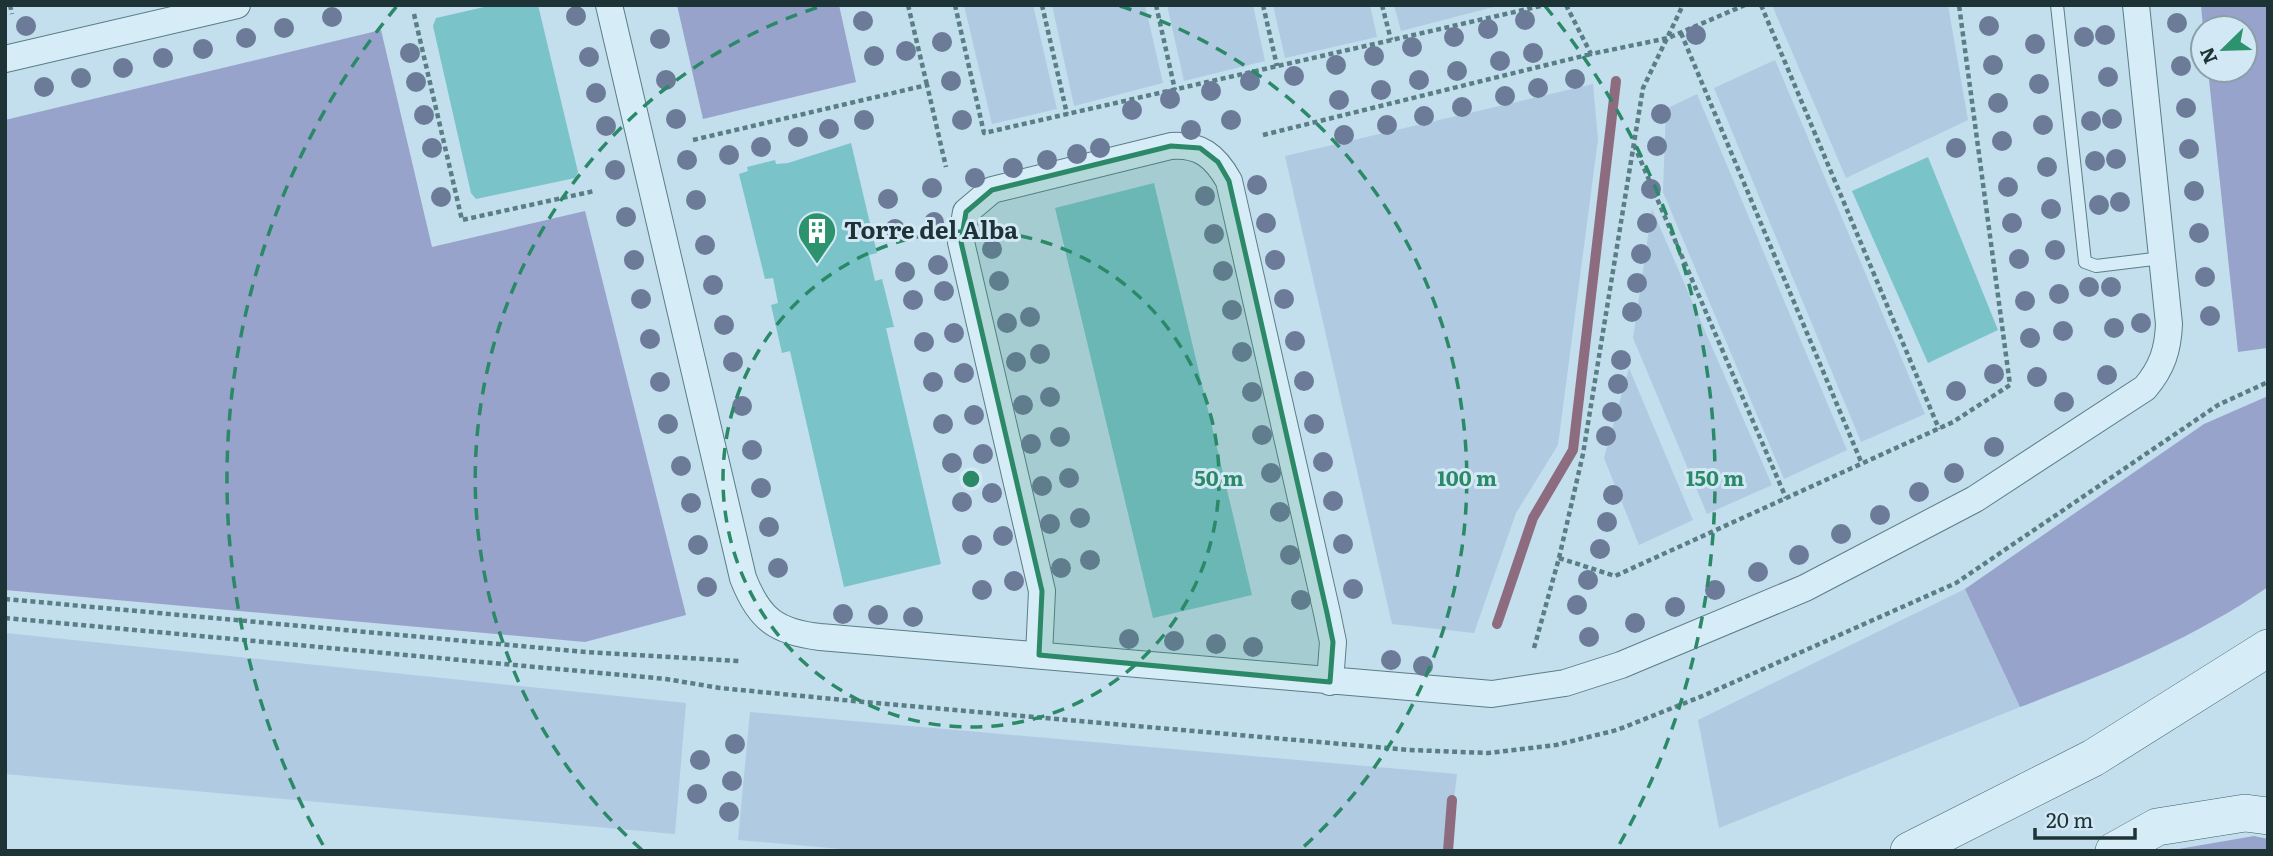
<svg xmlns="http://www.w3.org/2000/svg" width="2273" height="856" font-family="Literata,serif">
  <rect width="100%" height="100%" fill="#c3deec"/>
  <path fill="#b0cae2" d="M 964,5 L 1033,5 L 1057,109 L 992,124 Z
    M 1052,5 L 1145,5 L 1163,83 L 1074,106 Z
    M 1167,5 L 1253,5 L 1265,61 L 1184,81 Z
    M 1273,5 L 1370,5 L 1377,37 L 1285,58 Z
    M 1394,5 L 1501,5 L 1401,31 Z
    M 1772,5 L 1948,5 L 1968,120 L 1846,178 Z
    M 1775,60 L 1925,414 L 1861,442 L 1714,88 Z
    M 1593,84 L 1598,139 L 1558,445 L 1516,513 L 1474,633 L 1392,624 L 1285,156 Z
    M 1697,94 L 1847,450 L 1784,479 L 1663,192 L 1666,109 Z
    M 1652,209 L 1772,485 L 1707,514 L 1633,338 Z
    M 1629,368 L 1693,520 L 1639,545 L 1604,458 Z
    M 1965,589 L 2020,707 L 1719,828 L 1698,720 Z
    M 5,633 L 686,703 L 675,834 L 5,774 Z
    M 750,712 L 1457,774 L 1448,851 L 864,851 L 738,840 Z"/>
  <path fill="#97a3ca" d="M 677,5 L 839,5 L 856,82 L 703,119 Z
    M 2201,5 L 2268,5 L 2267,348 L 2238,352 L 2208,70 L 2245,70 L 2245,28 L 2203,28 Z
    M 381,30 L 432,247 L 585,211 L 686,615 L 585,642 L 5,590 L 5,120 Z
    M 2268,396 L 2268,587 C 2193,639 2104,675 2020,707 L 1965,589 L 2204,424 Z
    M 2254,836 L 2268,839 L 2268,851 L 2167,851 Z"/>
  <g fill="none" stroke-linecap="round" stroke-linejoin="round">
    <path stroke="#8d6c80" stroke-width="10" d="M 1497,624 L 1533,518 L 1573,450 L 1616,81
      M 1448,851 L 1452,800"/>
  </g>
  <path fill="#7ac4c9" d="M 493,5 L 538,5 L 578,172 L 575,178 L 476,199 L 471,193 L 433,26 L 436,18 Z
    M 851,143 L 877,253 L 869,255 L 875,281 L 882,279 L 894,327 L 886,328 L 941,564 L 844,587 L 790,351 L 782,353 L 771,305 L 778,303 L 773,278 L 765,279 L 739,174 L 748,171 L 747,167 L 775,160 L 776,164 L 788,163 Z
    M 1928,157 L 1998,330 L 1928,363 L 1852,191 Z
    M 1154,183 L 1252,595 L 1153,618 L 1055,208 Z"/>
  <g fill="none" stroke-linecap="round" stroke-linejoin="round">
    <g stroke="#5a7e86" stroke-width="14">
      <path id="lane" d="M 2057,5 L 2085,262 L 2096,266 L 2162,258"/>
    </g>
    <g stroke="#5a7e86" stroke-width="28">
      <path id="street" d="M 609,5 L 743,578 C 759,619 776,632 820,637 L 1492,694 L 1565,683 L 1621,665 L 1805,588 L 1975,499 L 2145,388 C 2162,368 2168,350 2169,324 L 2136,5
        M 5,59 L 237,5
        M 1039,655 L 1042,591 L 961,242 L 966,212 L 992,190 L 1171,146 C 1200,144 1215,156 1229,181 L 1327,613 L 1333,642 L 1330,682"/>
    </g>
    <g stroke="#3d6168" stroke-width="38">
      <path id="secondary" d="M 1909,851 L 2093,758 L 2268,648
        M 2114,851 L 2157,827 L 2245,813 L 2268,816"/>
    </g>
    <path stroke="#5a7e86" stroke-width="4.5" stroke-dasharray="5 3.5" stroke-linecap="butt" d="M 10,5 L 12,14
      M 908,5 L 927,85
      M 955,5 L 984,133 L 1545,5
      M 1042,5 L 1067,114
      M 1156,5 L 1175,90
      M 1263,5 L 1277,66
      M 1382,5 L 1391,40
      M 1566,5 L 1591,54 L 1668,38 L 1745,5
      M 1761,5 L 1939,429
      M 414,14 L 462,220 L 594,191
      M 1681,33 L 1862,464
      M 1263,135 L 1591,54
      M 693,140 L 927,85 L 946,167
      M 1634,145 L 1786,498
      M 1559,558 L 1615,576 L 1953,422 L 2010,385 L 1959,5
      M 5,599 L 586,652 L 739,661
      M 5,618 L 666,679 L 720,688 L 864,702 L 1409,750 L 1488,753 L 1556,745 L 1617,730 L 1705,695 L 1956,583 L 2218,405 L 2268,382
      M 1534,648 L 1559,558 L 1583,454 L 1643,88 L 1683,5"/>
    <use href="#lane" stroke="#d6ecf7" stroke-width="12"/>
    <use href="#street" stroke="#d6ecf7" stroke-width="26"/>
    <use href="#secondary" stroke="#d6ecf7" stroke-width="37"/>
  </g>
  <g fill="#6c7b97">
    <circle cx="576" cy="16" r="10"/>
    <circle cx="332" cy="17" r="10"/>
    <circle cx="1525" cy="20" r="10"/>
    <circle cx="863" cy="21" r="10"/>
    <circle cx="2177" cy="23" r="10"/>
    <circle cx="26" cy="26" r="10"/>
    <circle cx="1989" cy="26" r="10"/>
    <circle cx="284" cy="28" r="10"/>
    <circle cx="1488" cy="29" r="10"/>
    <circle cx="1696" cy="35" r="10"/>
    <circle cx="2105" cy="35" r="10"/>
    <circle cx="1454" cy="37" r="10"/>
    <circle cx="2084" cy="37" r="10"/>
    <circle cx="246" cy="38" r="10"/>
    <circle cx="660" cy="39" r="10"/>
    <circle cx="942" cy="42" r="10"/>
    <circle cx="2035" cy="44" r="10"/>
    <circle cx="1412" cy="47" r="10"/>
    <circle cx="203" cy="49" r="10"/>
    <circle cx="906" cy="51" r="10"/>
    <circle cx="410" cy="53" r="10"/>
    <circle cx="1533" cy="53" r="10"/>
    <circle cx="874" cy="56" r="10"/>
    <circle cx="1374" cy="56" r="10"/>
    <circle cx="589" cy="57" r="10"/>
    <circle cx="163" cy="58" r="10"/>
    <circle cx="1500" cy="61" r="10"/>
    <circle cx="1336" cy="65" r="10"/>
    <circle cx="1993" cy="65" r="10"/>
    <circle cx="2181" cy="66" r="10"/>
    <circle cx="123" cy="68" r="10"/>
    <circle cx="1457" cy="71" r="10"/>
    <circle cx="1294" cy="76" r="10"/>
    <circle cx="2108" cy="77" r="10"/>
    <circle cx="81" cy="78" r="10"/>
    <circle cx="1575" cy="79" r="10"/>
    <circle cx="666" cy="80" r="10"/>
    <circle cx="1419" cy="80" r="10"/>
    <circle cx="951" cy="81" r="10"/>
    <circle cx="1250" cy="81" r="10"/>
    <circle cx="416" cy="82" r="10"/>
    <circle cx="2039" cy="84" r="10"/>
    <circle cx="44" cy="87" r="10"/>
    <circle cx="1538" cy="88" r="10"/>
    <circle cx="1381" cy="90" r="10"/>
    <circle cx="1211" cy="91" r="10"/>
    <circle cx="596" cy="93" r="10"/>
    <circle cx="1505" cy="96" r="10"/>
    <circle cx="1170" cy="99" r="10"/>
    <circle cx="1339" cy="100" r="10"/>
    <circle cx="1998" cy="103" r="10"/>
    <circle cx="1462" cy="107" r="10"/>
    <circle cx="2186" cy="108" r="10"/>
    <circle cx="1132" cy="110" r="10"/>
    <circle cx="1661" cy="114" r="10"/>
    <circle cx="424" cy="115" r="10"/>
    <circle cx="1424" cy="116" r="10"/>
    <circle cx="676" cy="119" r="10"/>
    <circle cx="2112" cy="119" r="10"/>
    <circle cx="864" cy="120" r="10"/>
    <circle cx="962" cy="120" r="10"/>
    <circle cx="1231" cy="120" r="10"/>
    <circle cx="2091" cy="121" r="10"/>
    <circle cx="1387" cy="125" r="10"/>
    <circle cx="2043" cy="125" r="10"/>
    <circle cx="606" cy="126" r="10"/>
    <circle cx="829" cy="129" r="10"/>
    <circle cx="1191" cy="130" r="10"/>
    <circle cx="1344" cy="135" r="10"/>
    <circle cx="798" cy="137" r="10"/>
    <circle cx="2002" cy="141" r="10"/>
    <circle cx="1657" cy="146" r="10"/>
    <circle cx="761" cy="147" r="10"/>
    <circle cx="432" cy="148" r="10"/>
    <circle cx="1100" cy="148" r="10"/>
    <circle cx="1956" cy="148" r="10"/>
    <circle cx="2189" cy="149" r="10"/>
    <circle cx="1077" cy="154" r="10"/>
    <circle cx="729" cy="155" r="10"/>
    <circle cx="2116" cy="159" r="10"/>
    <circle cx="687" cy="160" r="10"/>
    <circle cx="1047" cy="160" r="10"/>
    <circle cx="2095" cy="161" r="10"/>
    <circle cx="2047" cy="167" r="10"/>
    <circle cx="1013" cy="168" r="10"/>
    <circle cx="615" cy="170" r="10"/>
    <circle cx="975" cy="178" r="10"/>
    <circle cx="1257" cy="185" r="10"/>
    <circle cx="2008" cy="187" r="10"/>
    <circle cx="932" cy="188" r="10"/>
    <circle cx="1651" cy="189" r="10"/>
    <circle cx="2194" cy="191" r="10"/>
    <circle cx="1205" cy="196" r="10"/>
    <circle cx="441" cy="197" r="10"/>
    <circle cx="888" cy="199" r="10"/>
    <circle cx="696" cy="200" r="10"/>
    <circle cx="2120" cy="202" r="10"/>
    <circle cx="2099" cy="205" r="10"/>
    <circle cx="2051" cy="209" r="10"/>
    <circle cx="626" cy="217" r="10"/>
    <circle cx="934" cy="222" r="10"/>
    <circle cx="1266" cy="223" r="10"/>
    <circle cx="1647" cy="223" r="10"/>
    <circle cx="2012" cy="223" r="10"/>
    <circle cx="895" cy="229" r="10"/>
    <circle cx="2199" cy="233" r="10"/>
    <circle cx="1214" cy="234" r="10"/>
    <circle cx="705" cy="245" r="10"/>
    <circle cx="992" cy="249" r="10"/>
    <circle cx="2055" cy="250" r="10"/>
    <circle cx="1641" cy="254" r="10"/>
    <circle cx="2019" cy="259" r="10"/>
    <circle cx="634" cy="260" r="10"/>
    <circle cx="1275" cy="260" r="10"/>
    <circle cx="938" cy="265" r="10"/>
    <circle cx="1223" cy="271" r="10"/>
    <circle cx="905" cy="272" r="10"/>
    <circle cx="2205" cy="277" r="10"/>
    <circle cx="999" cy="281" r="10"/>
    <circle cx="1637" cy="283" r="10"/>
    <circle cx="713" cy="285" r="10"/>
    <circle cx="2089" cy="287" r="10"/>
    <circle cx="2111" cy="287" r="10"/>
    <circle cx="944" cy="291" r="10"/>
    <circle cx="2059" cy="294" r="10"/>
    <circle cx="641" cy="299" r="10"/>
    <circle cx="1284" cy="299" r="10"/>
    <circle cx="913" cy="300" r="10"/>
    <circle cx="2025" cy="301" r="10"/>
    <circle cx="1232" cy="310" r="10"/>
    <circle cx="1632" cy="312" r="10"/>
    <circle cx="2210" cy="316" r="10"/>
    <circle cx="1030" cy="317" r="10"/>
    <circle cx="1007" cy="323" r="10"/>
    <circle cx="2141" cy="323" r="10"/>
    <circle cx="724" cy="325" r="10"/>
    <circle cx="2114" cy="328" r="10"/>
    <circle cx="2063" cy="331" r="10"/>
    <circle cx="954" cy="333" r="10"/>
    <circle cx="2030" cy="338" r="10"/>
    <circle cx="650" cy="339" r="10"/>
    <circle cx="1295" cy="341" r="10"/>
    <circle cx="924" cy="342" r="10"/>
    <circle cx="1242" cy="352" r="10"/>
    <circle cx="1040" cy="354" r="10"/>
    <circle cx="1621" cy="360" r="10"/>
    <circle cx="733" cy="362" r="10"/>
    <circle cx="1016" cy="362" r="10"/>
    <circle cx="964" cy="373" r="10"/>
    <circle cx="1994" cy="374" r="10"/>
    <circle cx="2107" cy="375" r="10"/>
    <circle cx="2037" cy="377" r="10"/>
    <circle cx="1304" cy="381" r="10"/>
    <circle cx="660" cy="382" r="10"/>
    <circle cx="933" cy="382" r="10"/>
    <circle cx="1618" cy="384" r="10"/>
    <circle cx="1956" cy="391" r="10"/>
    <circle cx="1252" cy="392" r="10"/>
    <circle cx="1050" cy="397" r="10"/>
    <circle cx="2064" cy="402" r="10"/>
    <circle cx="1023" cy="405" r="10"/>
    <circle cx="742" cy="406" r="10"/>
    <circle cx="1612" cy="412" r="10"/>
    <circle cx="974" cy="415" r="10"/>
    <circle cx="668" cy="424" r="10"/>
    <circle cx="943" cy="424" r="10"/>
    <circle cx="1314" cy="424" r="10"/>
    <circle cx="1262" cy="435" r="10"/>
    <circle cx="1606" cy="436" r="10"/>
    <circle cx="1060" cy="437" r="10"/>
    <circle cx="1031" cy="444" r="10"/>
    <circle cx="1994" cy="447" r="10"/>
    <circle cx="752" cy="450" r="10"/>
    <circle cx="983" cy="454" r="10"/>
    <circle cx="1323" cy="462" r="10"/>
    <circle cx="952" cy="463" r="10"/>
    <circle cx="681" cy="466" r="10"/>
    <circle cx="1271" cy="473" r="10"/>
    <circle cx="1954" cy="473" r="10"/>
    <circle cx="1069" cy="478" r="10"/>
    <circle cx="1042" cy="486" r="10"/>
    <circle cx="761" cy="488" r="10"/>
    <circle cx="1919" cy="492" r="10"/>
    <circle cx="992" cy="493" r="10"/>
    <circle cx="1613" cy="495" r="10"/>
    <circle cx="1333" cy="501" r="10"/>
    <circle cx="962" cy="502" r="10"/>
    <circle cx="691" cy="503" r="10"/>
    <circle cx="1280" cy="512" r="10"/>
    <circle cx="1880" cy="515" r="10"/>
    <circle cx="1080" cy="518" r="10"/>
    <circle cx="1607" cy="522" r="10"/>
    <circle cx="1050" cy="524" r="10"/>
    <circle cx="769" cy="527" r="10"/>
    <circle cx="1841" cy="534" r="10"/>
    <circle cx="1003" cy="536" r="10"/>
    <circle cx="1343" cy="544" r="10"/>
    <circle cx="698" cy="545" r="10"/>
    <circle cx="972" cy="545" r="10"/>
    <circle cx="1600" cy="549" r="10"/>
    <circle cx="1290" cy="555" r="10"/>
    <circle cx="1799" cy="555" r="10"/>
    <circle cx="1090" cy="560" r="10"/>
    <circle cx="778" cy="568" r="10"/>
    <circle cx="1061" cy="568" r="10"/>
    <circle cx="1758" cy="572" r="10"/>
    <circle cx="1588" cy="580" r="10"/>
    <circle cx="1014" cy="581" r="10"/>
    <circle cx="707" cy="587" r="10"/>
    <circle cx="1353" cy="589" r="10"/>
    <circle cx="982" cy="590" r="10"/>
    <circle cx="1715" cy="590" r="10"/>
    <circle cx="1301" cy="600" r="10"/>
    <circle cx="1577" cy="605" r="10"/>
    <circle cx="1675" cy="607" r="10"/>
    <circle cx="843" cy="614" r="10"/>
    <circle cx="878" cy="615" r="10"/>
    <circle cx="913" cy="617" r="10"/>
    <circle cx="1635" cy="623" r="10"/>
    <circle cx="1589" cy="637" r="10"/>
    <circle cx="1129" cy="639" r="10"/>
    <circle cx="1174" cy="641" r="10"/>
    <circle cx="1216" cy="644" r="10"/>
    <circle cx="1253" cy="647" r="10"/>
    <circle cx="1391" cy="660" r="10"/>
    <circle cx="1423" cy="666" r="10"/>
    <circle cx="735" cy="744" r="10"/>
    <circle cx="700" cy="760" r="10"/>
    <circle cx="732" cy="781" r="10"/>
    <circle cx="697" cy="794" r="10"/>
    <circle cx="729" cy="812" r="10"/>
  </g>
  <path fill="#2b8968" fill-opacity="0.2" stroke="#2b8968" stroke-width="5" stroke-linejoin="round" d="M 1171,146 L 1200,148 L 1218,162 L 1229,181 L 1327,613 L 1333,642 L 1330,682 L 1039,655 L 1042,591 L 961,242 L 966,212 L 992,190 Z"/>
  <g fill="none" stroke="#2b8968" stroke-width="3.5" stroke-dasharray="12 9">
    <circle cx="971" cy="479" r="248"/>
    <path d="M642 850A496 496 0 0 1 822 6M1120 6A496 496 0 0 1 1300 850"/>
    <path d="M323 845A744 744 0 0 1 397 6M1545 6A744 744 0 0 1 1619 845"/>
  </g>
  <defs>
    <g id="building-pin" transform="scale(2.0125)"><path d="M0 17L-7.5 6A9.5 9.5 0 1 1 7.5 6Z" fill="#2c936e" stroke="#d2e8f4"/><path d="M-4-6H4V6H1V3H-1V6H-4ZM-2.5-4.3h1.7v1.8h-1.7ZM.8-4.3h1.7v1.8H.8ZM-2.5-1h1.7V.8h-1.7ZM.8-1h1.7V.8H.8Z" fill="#fff"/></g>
  </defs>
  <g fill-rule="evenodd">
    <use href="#building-pin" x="817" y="231"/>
  </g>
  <g text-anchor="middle" stroke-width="6" stroke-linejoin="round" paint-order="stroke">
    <g font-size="24" font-weight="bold" fill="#1e3336" stroke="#d2e8f4" text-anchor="start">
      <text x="844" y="239">Torre del Alba</text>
    </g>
  </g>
  <circle cx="971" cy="479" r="10" fill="#2b8968" stroke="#d2e8f4" stroke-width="3.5"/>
  <g font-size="21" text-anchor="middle" font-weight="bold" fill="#2b8968" stroke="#d2e8f4" stroke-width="6" stroke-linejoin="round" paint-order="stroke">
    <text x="1219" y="486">50 m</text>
    <text x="1467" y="486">100 m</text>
    <text x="1715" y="486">150 m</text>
  </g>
  <rect width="2273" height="856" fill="none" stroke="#1e3336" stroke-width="14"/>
  <g transform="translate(2224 49) rotate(247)"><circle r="33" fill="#d2e8f4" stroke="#8aa0a8" stroke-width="2"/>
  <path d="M0-5L12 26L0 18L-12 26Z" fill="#2c936e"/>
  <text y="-10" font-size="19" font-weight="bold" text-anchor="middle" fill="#1e3336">N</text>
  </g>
  <path d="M2035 828v10h100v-10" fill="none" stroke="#1e3336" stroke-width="3.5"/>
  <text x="2046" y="828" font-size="21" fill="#1e3336" stroke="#d2e8f4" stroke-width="5" paint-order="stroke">20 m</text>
</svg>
